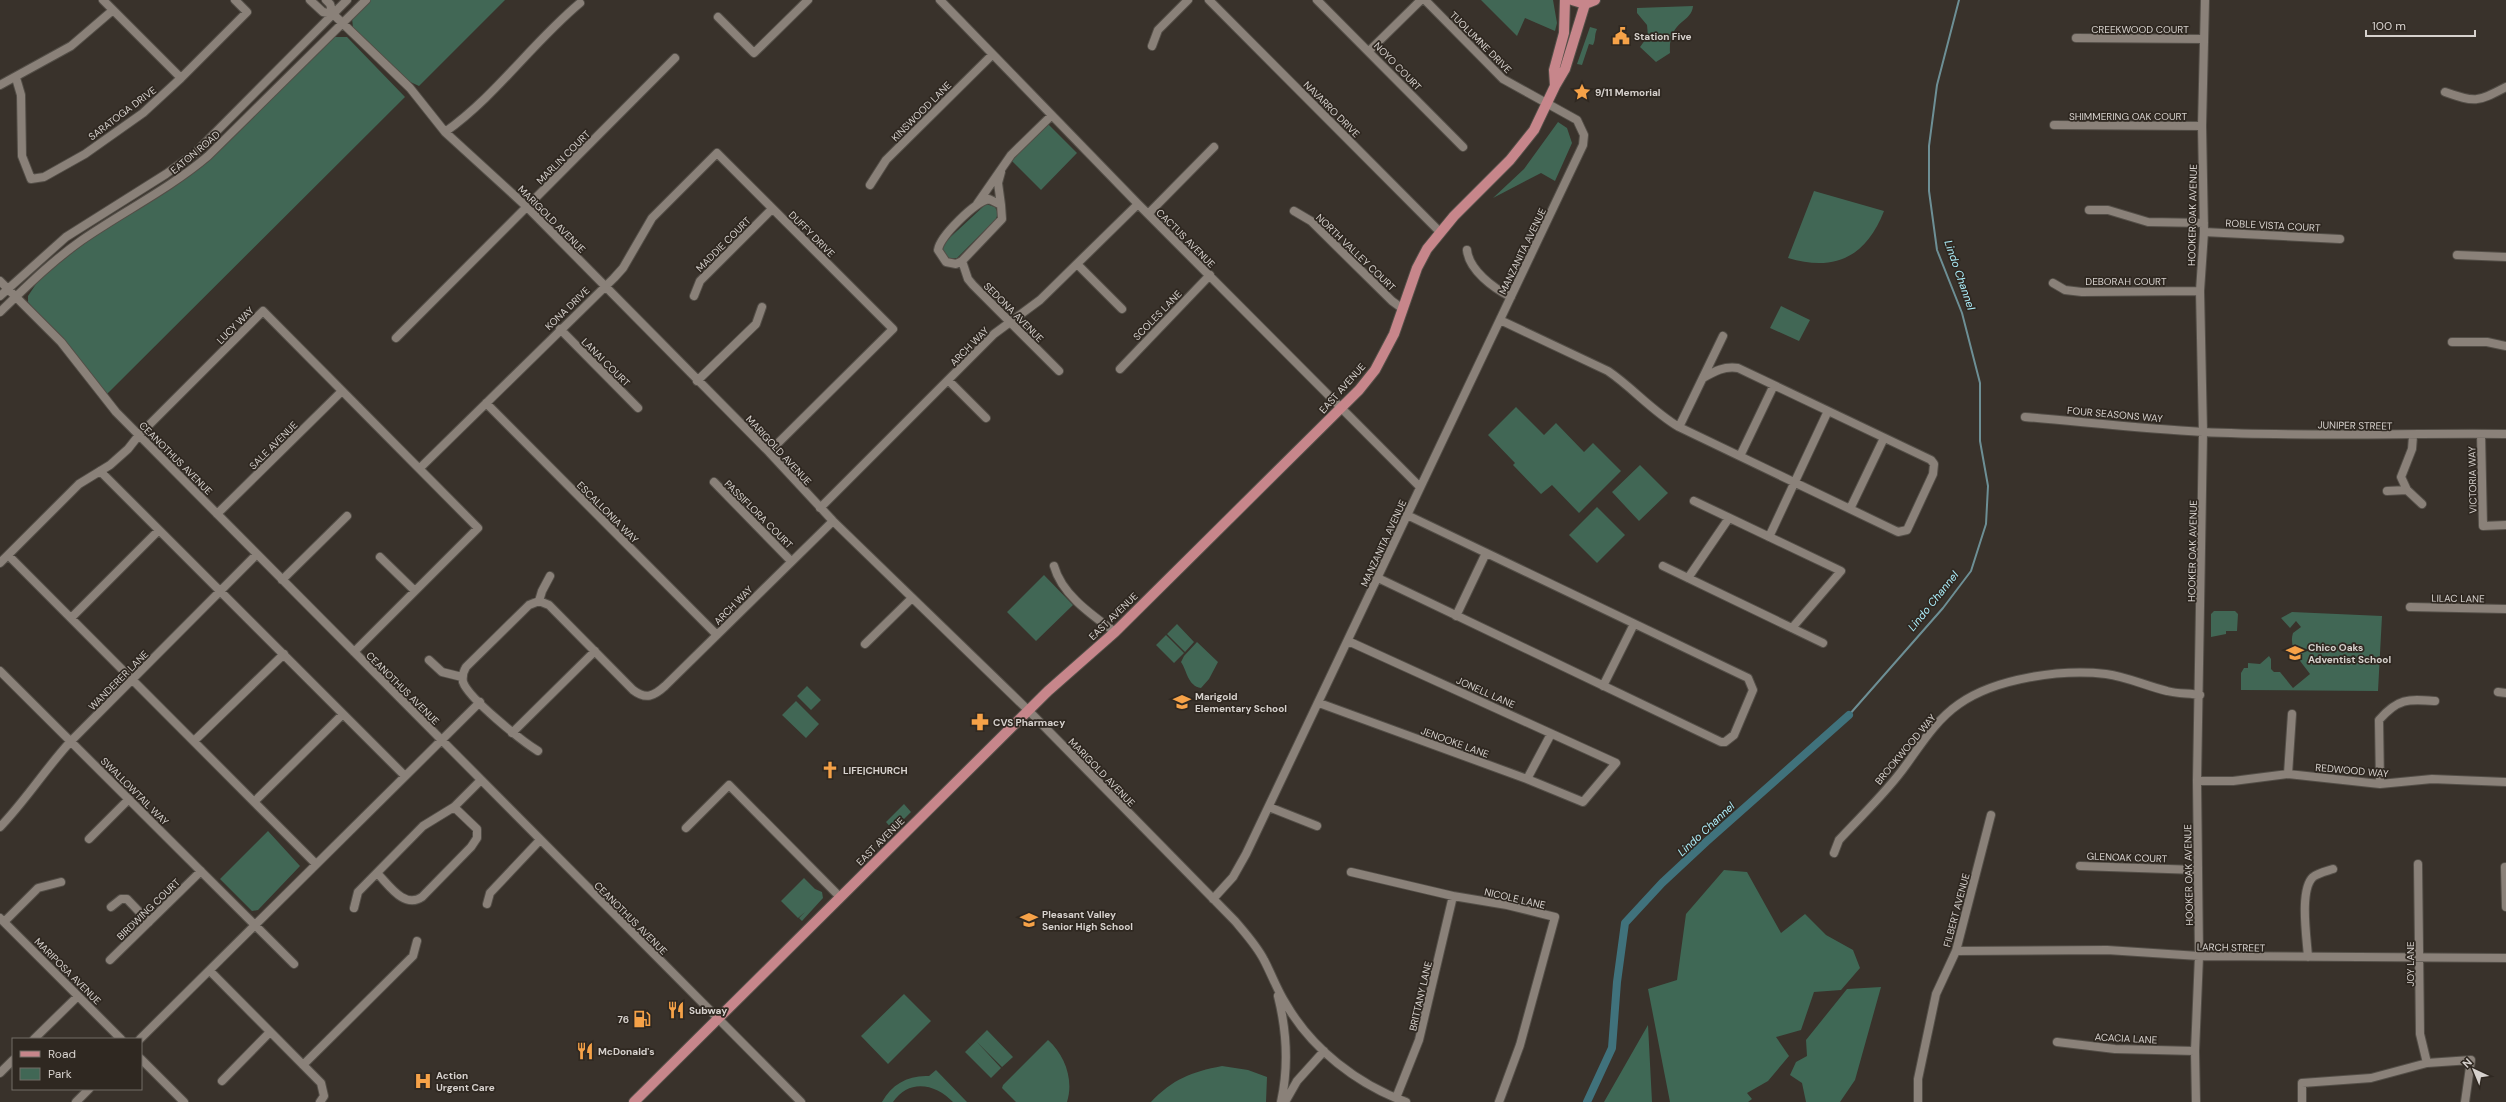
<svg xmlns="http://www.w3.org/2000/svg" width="2506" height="1102" font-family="'DM Sans',sans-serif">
  <rect width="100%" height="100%" fill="#39322b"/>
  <path fill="#416755" d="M 369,0 L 505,0 L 419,86 L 406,80 L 353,28 L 352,18 Z
    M 1481,0 L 1553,0 L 1557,23 L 1555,31 L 1525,18 L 1517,36 Z
    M 1693,6 C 1692,23 1668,20 1670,53 L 1656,62 L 1640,47 L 1648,36 L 1647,25 L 1637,13 L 1637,8 Z
    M 1590,27 L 1597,29 C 1594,36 1596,39 1593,45 L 1589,44 L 1582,65 L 1577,64 Z
    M 334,37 L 347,37 L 405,97 L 106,395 L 28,302 L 28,296 L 40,278 L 94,236 L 188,177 L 209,161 Z
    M 1558,122 L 1567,128 L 1572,143 L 1555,181 L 1541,173 L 1493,198 L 1524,169 Z
    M 1047,123 L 1077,153 L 1041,190 L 1011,160 Z
    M 1814,191 L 1884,211 C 1866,257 1835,272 1788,258 Z
    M 986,204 L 995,207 L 998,213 L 996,219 L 957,258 L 948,259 L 942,252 L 944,243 Z
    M 1781,306 L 1810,320 L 1799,341 L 1770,328 Z
    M 1516,407 L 1544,435 L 1556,423 L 1584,452 L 1593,443 L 1621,471 L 1579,513 L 1552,485 L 1541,494 L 1513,465 L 1515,463 L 1488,435 Z
    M 1640,465 L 1668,493 L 1639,521 L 1612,492 Z
    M 1597,507 L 1625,535 L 1597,563 L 1569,535 Z
    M 1044,575 L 1073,605 L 1036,641 L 1007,612 Z
    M 2214,611 L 2235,611 L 2238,614 L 2237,631 L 2226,631 L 2226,634 L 2211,637 L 2211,614 Z
    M 2292,612 L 2382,616 L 2378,691 L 2241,690 L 2241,673 L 2244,668 L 2248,668 L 2248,663 L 2260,664 L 2269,656 L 2271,659 L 2271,669 L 2274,672 L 2280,672 L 2293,688 L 2310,674 C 2301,662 2288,648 2293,633 L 2301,627 L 2296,621 L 2290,628 L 2281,618 Z
    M 1177,624 L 1194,642 L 1185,652 L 1167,634 Z
    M 1166,635 L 1184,653 L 1174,663 L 1156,645 Z
    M 1197,642 L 1218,662 L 1209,679 L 1201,688 C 1188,686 1187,671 1181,662 L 1184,656 Z
    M 807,686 L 821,700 L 811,710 L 797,696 Z
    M 796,701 L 819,724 L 806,738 L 782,715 Z
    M 904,804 L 911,812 L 893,830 L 886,822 Z
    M 268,831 L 300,866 L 258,910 L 252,911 L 220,879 Z
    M 804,878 L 815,889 L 822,892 L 823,898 L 802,921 L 799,918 L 805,912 L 798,918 L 781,901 Z
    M 904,994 L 931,1021 L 888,1064 L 861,1036 Z
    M 987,1030 L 1013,1057 L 1002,1067 L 976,1041 Z
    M 1048,1040 C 1065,1055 1074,1080 1067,1102 L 1016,1102 L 1002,1088 L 1003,1085 Z
    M 976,1041 L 1001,1068 L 991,1078 L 965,1052 Z
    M 1222,1066 L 1248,1070 L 1267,1077 L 1266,1102 L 1151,1102 C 1173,1079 1191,1072 1222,1066 Z
    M 936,1070 L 967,1102 L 953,1102 C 936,1084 909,1078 893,1102 L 882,1102 C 892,1084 908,1075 929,1076 Z"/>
  <path fill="#3f6855" d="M 1724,870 L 1747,872 L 1781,933 L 1805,914 L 1826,935 L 1853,950 L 1860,968 L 1841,990 L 1814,992 L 1801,1030 L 1776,1037 L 1789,1056 L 1768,1081 L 1747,1093 L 1752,1099 L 1748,1102 L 1670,1102 L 1648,989 L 1677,980 L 1686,914 Z
    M 1881,987 L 1855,1080 L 1840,1102 L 1806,1102 L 1802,1083 L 1790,1075 L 1796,1062 L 1807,1056 L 1806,1040 L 1847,989 Z
    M 1648,1025 L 1652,1102 L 1604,1102 Z"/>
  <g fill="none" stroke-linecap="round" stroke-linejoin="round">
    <path stroke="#6d8f95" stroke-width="2" d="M 1849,715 L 1943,608 L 1971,571 L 1986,524 L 1988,486 L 1980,441 L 1980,383 L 1962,313 L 1937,250 L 1929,191 L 1929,146 L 1937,85 L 1959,0"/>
    <path stroke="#40727c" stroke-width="8" d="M 1587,1102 L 1612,1048 L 1617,982 L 1625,923 L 1662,883 L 1706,842 L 1849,715"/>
    <g stroke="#534e47" stroke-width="10">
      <path id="minor" d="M 103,0 L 181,78
        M 310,0 L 323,12 L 333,14
        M 326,0 L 330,4 L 333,14 L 410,88 L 445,132 L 527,207 L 769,452 L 833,521 L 1029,711 L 1235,921 C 1246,934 1257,946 1264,960 C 1272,975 1277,990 1286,1004 C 1312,1049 1357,1084 1406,1102
        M 940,0 L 1138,204 L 1420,487
        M 1209,0 L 1440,232
        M 1317,0 L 1463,147
        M 718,17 L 754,53 L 808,0
        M 2076,38 L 2204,39
        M 1152,46 L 1158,30 L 1188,0
        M 1369,51 L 1421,0
        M 16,78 L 21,95 L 22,156 L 31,179 L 44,177 L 85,154 L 143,113 L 181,78 L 247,12 L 235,0
        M 0,85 L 71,46 L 113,10
        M 2445,92 C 2476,103 2477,102 2506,87
        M 2054,125 L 2202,126
        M 445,132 C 496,96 532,43 580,3
        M 870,185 L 886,160 L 992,55
        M 989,199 L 1001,205 L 1002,219 L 962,261 L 956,264 L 946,262 L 938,250 C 940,236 975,202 989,199 Z
        M 977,204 L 1011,155 L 1051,116
        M 1001,205 L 998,183 L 1001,172
        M 2089,210 L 2108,210 L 2148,222 L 2204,223
        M 1294,211 L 1311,221 L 1392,301 L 1403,309
        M 1148,214 L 1214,147
        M 2204,232 L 2340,239
        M 1467,250 C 1469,270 1493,288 1511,297
        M 2457,255 L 2506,257
        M 962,261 L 968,279 L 973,285 L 1059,371
        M 1077,264 L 1122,309
        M 0,281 L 61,342 L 116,412 L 801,1102
        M 2053,283 L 2065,290 L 2082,292 L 2200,291
        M 0,296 L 66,237 L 166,174 L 195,153 L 347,0
        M 694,296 L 700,281 L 772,209
        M 0,312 C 26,287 52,261 82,240 C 124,211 169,189 208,156 L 366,0
        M 1500,320 L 1608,371 C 1633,388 1652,411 1679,427 L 1898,532 L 1907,530 L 1933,474 L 1934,464 L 1931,460 L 1738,368 C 1724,366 1715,371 1703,378
        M 560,329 L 638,408
        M 396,338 L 675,58
        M 2452,342 L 2487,342 L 2506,346
        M 1120,369 L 1210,275
        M 948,380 L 986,418
        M 697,381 L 756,324 L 762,307
        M 486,403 L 717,635
        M 2025,417 C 2084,422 2144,429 2203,432 C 2304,437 2405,433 2506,434
        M 1679,427 L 1723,336
        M 2481,434 L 2483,526 L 2506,525
        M 2413,436 L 2412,449 L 2401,477 L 2407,490 L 2422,504
        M 1740,456 L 1774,385
        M 420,468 L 614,278 L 623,268 L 652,218 L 717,153 L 893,329 L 769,452
        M 100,471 L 405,776
        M 714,482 L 791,561
        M 2387,491 L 2407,490
        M 1694,501 L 1841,571 L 1792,628
        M 820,508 L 994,334 L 1040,300 L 1138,204
        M 1850,509 L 1884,438
        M 217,514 L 342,391
        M 1769,537 L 1828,411
        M 8,555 L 316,864
        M 380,557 L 415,591
        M 0,563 L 79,484 L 110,465 L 128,449 L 139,435 L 263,311 L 478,528 L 354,652
        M 1054,566 C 1062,595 1092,615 1115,632
        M 1663,566 L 1823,643
        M 1378,578 L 1721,742 L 1725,742 L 1734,735 L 1753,690 L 1748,678 L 1407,515
        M 1688,578 L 1729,518
        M 282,580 L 347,516
        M 539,601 L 542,591 L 550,576
        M 2410,607 L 2506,609
        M 1456,616 L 1486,553
        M 71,618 L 158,531
        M 865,644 L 911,599
        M 429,660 L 442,672 L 462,677
        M 0,671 L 294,964
        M 1603,686 L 1634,624
        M 2498,692 L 2506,693
        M 1319,703 L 1527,779 L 1583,802 L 1616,763 L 1348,641
        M 512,733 L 595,651
        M 194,741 L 284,654
        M 538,751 C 522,741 469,699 463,682 C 462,676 463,672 466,667 L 529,605 L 539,601 L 549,605 L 633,690 C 646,700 654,696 665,686 L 833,521
        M 2288,774 L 2292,714
        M 1527,779 L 1551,734
        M 2197,781 L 2233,781 L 2288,774 L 2380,784 L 2432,779 L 2506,782
        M 2380,784 L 2379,720 C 2398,698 2408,699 2435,701
        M 255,801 L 343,714
        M 1269,807 L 1317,826
        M 0,827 C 26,800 46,768 71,741 L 257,554
        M 686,828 L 729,785 L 840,897
        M 89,839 L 129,799
        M 1834,853 L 1839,840 C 1861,816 1887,792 1906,765 C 1922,743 1936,720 1959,704 C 1996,678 2061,669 2106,674 C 2128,677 2146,686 2167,691 C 2178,694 2189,693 2200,695
        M 2418,864 L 2420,1034 L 2427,1063
        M 2080,866 L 2197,870
        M 2505,867 L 2506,907
        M 1351,872 L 1453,896 L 1507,905 L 1555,917 L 1520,1045 L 1499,1102
        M 377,873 C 389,885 404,909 422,897 L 471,847 L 477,838 L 477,829 L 454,807
        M 1213,899 L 1233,877 L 1246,854 L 1583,145 L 1584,135 L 1577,120 L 1503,79 L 1425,0
        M 487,904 L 490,893 L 540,840
        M 111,907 L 121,899 L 127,899 L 149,922
        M 354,908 L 358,892 L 423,826 L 454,807 L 481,780
        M 0,918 L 121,1039
        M 4,922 L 38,888 L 61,882
        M 1956,951 L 2107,950 L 2199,956 L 2506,958
        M 2308,957 C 2307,939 2299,890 2313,877 C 2318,873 2327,871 2333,869
        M 110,960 L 201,871
        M 210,971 L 321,1083 L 324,1096 L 320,1102
        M 1278,996 C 1287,1032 1289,1066 1281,1102
        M 34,1039 L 78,996
        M 140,1039 L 480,702
        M 2057,1042 L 2115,1049 L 2195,1051
        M 141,1059 L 184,1102
        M 303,1065 L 413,956 L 417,941
        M 0,1073 L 13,1060
        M 222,1081 L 270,1032
        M 1396,1098 L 1419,1040 L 1453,896
        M 76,1102 L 89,1089
        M 1285,1102 L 1297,1081 L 1324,1051
        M 1918,1102 L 1918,1079 L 1936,994 L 1956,951 L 1991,815
        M 2196,1102 L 2195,1051 L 2199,956 L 2197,781 L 2203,432 L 2200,291 L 2204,232 L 2202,126 L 2205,0
        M 2302,1102 L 2302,1083 L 2371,1078 L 2427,1063 L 2471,1060 L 2465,1102"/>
    </g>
    <g stroke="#534e47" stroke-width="12">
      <path id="major" d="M 1572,0 L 1585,4 L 1595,0
        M 1555,86 L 1554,70 L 1564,33 L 1565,0
        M 634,1102 L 1048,691 L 1115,632 L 1359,390 L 1375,370 L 1394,334 L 1417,268 L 1427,249 L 1454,216 L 1510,160 L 1534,130 L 1555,86 L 1565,69 L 1585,4"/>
    </g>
    <use href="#minor" stroke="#8a8179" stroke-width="8"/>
    <use href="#major" stroke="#c7868b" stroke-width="10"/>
  </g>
  <defs>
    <g id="civic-bare" transform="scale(1.38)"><path d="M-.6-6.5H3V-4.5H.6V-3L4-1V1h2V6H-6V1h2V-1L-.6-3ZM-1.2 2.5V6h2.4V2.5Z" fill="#f6a248" stroke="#2f2821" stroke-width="2.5" paint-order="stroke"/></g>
    <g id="sight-bare" transform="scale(1.38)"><path d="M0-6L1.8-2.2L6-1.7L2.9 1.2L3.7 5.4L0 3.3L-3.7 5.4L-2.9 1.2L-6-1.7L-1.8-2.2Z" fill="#f6a248" stroke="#2f2821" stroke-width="2.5" paint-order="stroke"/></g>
    <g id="school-bare" transform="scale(1.38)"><path d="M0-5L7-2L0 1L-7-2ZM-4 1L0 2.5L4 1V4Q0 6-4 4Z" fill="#f6a248" stroke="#2f2821" stroke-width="2.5" paint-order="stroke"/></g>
    <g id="pharmacy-bare" transform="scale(1.38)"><path d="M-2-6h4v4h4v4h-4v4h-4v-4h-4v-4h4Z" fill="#f6a248" stroke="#2f2821" stroke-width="2.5" paint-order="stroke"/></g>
    <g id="church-bare" transform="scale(1.38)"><path d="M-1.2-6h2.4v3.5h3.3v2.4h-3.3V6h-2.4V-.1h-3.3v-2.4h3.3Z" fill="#f6a248" stroke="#2f2821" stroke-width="2.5" paint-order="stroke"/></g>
    <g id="restaurant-bare" transform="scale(1.38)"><path d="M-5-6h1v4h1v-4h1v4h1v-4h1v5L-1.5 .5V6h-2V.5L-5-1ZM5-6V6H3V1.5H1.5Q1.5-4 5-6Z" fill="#f6a248" stroke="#2f2821" stroke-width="2.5" paint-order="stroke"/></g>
    <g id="fuel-bare" transform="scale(1.38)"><path d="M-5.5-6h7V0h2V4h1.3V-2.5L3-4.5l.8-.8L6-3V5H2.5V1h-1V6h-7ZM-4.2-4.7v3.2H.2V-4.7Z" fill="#f6a248" stroke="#2f2821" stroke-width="2.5" paint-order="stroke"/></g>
    <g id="hospital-bare" transform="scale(1.38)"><path d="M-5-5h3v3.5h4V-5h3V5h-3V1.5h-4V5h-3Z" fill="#f6a248" stroke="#2f2821" stroke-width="2.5" paint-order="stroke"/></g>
  </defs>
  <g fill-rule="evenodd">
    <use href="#civic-bare" x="1621" y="36"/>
    <use href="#sight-bare" x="1582" y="92"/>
    <use href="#school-bare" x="2295" y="653"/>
    <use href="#school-bare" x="1182" y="702"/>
    <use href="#pharmacy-bare" x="980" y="722"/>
    <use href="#church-bare" x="830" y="770"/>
    <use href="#school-bare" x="1029" y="920"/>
    <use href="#restaurant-bare" x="676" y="1010"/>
    <use href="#fuel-bare" x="642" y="1019"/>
    <use href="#restaurant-bare" x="585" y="1051"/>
    <use href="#hospital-bare" x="423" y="1081"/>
  </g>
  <g text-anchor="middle" stroke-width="3.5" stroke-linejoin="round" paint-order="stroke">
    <g font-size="10" fill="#d7d2ce" stroke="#2f2821">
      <text x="2140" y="33">CREEKWOOD COURT</text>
      <text transform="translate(1481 42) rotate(45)" y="4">TUOLUMNE DRIVE</text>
      <text transform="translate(1398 66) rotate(46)" y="4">NOYO COURT</text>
      <text transform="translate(1332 109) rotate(45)" y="4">NAVARRO DRIVE</text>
      <text transform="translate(921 111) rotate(-45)" y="4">KINSWOOD LANE</text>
      <text transform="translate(122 113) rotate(-37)" y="4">SARATOGA DRIVE</text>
      <text x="2128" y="120">SHIMMERING OAK COURT</text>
      <text transform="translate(195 152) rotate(-40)" y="4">EATON ROAD</text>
      <text transform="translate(563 157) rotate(-45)" y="4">MARLIN COURT</text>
      <text transform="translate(2192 215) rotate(-89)" y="4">HOOKER OAK AVENUE</text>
      <text transform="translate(552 219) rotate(45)" y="4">MARIGOLD AVENUE</text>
      <text transform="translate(2273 225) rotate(3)" y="4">ROBLE VISTA COURT</text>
      <text transform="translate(812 234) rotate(45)" y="4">DUFFY DRIVE</text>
      <text transform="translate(1186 238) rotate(45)" y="4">CACTUS AVENUE</text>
      <text transform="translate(723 244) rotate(-45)" y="4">MADDIE COURT</text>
      <text transform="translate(1522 251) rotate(-64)" y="4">MANZANITA AVENUE</text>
      <text transform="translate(1356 252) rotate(44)" y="4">NORTH VALLEY COURT</text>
      <text x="2126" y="285">DEBORAH COURT</text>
      <text transform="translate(567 308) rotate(-44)" y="4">KONA DRIVE</text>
      <text transform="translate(1014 312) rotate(45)" y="4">SEDONA AVENUE</text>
      <text transform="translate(1157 315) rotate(-46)" y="4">SCOLES LANE</text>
      <text transform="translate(235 325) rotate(-45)" y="4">LUCY WAY</text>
      <text transform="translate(969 346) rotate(-45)" y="4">ARCH WAY</text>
      <text transform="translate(606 362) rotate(45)" y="4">LANAI COURT</text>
      <text transform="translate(1342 388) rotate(-48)" y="4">EAST AVENUE</text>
      <text transform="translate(2115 414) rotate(5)" y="4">FOUR SEASONS WAY</text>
      <text transform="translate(2355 425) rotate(1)" y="4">JUNIPER STREET</text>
      <text transform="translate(273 445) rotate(-45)" y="4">SALE AVENUE</text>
      <text transform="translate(779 450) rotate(47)" y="4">MARIGOLD AVENUE</text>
      <text transform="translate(176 458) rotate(45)" y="4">CEANOTHUS AVENUE</text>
      <text transform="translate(2472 480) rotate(-91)" y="4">VICTORIA WAY</text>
      <text transform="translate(608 512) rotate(45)" y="4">ESCALLONIA WAY</text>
      <text transform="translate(759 514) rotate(45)" y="4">PASSIFLORA COURT</text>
      <text transform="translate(1383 543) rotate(-65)" y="4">MANZANITA AVENUE</text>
      <text transform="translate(2192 551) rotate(-89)" y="4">HOOKER OAK AVENUE</text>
      <text transform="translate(2458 598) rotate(1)" y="4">LILAC LANE</text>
      <text transform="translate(733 605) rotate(-45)" y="4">ARCH WAY</text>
      <text transform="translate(1113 616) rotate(-44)" y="4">EAST AVENUE</text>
      <text transform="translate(118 680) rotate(-45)" y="4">WANDERER LANE</text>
      <text transform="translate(403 688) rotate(45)" y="4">CEANOTHUS AVENUE</text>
      <text transform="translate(1486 692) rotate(24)" y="4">JONELL LANE</text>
      <text transform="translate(1455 742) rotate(20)" y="4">JENOOKE LANE</text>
      <text transform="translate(1905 749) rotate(-50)" y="4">BROOKWOOD WAY</text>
      <text transform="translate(2352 770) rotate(5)" y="4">REDWOOD WAY</text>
      <text transform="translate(1102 772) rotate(46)" y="4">MARIGOLD AVENUE</text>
      <text transform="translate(135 791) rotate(45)" y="4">SWALLOWTAIL WAY</text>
      <text transform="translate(880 841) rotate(-45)" y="4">EAST AVENUE</text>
      <text transform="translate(2127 857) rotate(2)" y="4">GLENOAK COURT</text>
      <text transform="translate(2188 875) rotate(-91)" y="4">HOOKER OAK AVENUE</text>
      <text transform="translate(1515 898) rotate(13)" y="4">NICOLE LANE</text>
      <text transform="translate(148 909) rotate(-44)" y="4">BIRDWING COURT</text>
      <text transform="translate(1956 910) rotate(-75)" y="4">FILBERT AVENUE</text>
      <text transform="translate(631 918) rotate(45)" y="4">CEANOTHUS AVENUE</text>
      <text transform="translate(2231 947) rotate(1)" y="4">LARCH STREET</text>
      <text transform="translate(2410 964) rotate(-90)" y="4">JOY LANE</text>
      <text transform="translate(68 971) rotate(45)" y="4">MARIPOSA AVENUE</text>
      <text transform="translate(1420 996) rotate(-77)" y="4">BRITTANY LANE</text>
      <text transform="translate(2126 1038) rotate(3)" y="4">ACACIA LANE</text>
    </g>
    <g font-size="10" font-weight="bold" fill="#d7d2ce" stroke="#2f2821" text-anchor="start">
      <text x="1634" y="40">Station Five</text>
      <text x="1595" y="96">9/11 Memorial</text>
      <text x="2308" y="651">Chico Oaks<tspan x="2308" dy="12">Adventist School</tspan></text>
      <text x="1195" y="700">Marigold<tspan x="1195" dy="12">Elementary School</tspan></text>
      <text x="993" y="726">CVS Pharmacy</text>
      <text x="843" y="774">LIFE|CHURCH</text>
      <text x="1042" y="918">Pleasant Valley<tspan x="1042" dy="12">Senior High School</tspan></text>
      <text x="689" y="1014">Subway</text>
      <text x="629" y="1023" text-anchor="end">76</text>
      <text x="598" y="1055">McDonald's</text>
      <text x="436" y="1079">Action<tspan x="436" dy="12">Urgent Care</tspan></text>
    </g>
    <g font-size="11" font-style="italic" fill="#aceffc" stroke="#2f2821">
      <text transform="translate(1960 275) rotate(71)" y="4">Lindo Channel</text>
      <text transform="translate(1933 601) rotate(-51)" y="4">Lindo Channel</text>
      <text transform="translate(1706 829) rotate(-43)" y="4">Lindo Channel</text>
    </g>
  </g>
  <rect x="12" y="1038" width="130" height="52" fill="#2f2821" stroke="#726c66"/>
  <rect x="20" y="1051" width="20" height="6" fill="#c7868b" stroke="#726c66"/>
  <text x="48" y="1058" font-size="12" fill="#d7d2ce">Road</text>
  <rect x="20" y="1068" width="20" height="12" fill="#416755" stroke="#726c66"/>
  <text x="48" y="1078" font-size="12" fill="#d7d2ce">Park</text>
  <g transform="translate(2474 1070) rotate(316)" stroke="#2f2821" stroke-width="3" paint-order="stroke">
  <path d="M0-3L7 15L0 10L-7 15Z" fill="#d7d2ce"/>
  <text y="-6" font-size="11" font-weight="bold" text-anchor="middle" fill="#d7d2ce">N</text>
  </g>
  <path d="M2366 30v6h109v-6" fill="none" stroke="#d7d2ce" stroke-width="2"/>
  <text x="2372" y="30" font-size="12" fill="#d7d2ce" stroke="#2f2821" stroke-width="3" paint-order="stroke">100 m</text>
</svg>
